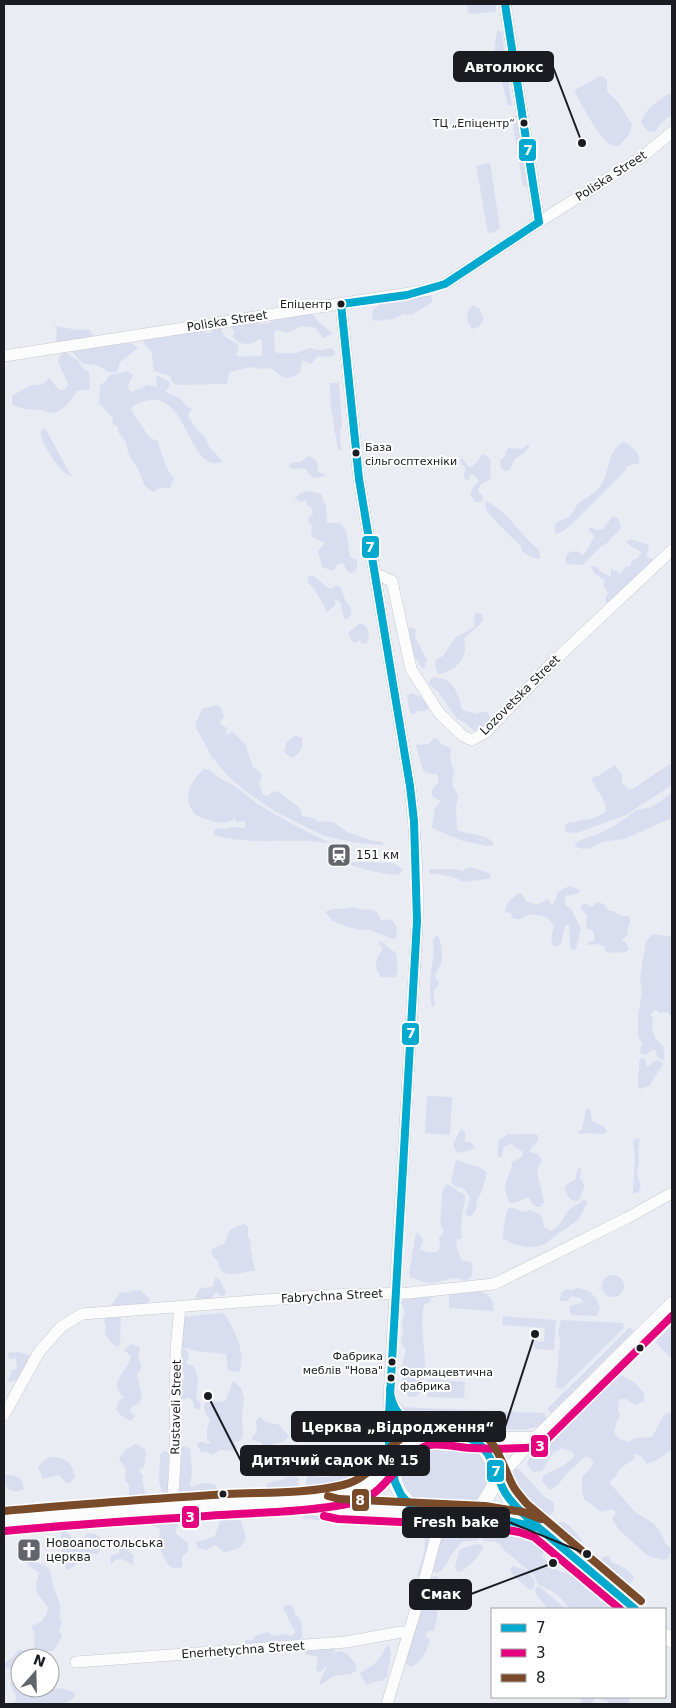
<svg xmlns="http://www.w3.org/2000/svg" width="676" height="1708" font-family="'DejaVu Sans',sans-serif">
  <rect width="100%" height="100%" fill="#eaecf4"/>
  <path fill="#d8ddf0" d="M 467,4 L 496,4 L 496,12 L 471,14 L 468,12 Z
    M 497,30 L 502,33 L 512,106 L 508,105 L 500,76 L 500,70 C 490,60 496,44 497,30 Z
    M 602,76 L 606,79 C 608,83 606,88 608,93 C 619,99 624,114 632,124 L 630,133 L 619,146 C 616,146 614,146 611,145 C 600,140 580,102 574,90 C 584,86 592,79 602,76 Z
    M 669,94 L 672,95 L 672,114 L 660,124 L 656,131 L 649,132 L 641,123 C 646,109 656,101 669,94 Z
    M 516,117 L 527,185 L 523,186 L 512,118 Z
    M 490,163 L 500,228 L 495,232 L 488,233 L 476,166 Z
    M 425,294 L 431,296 L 433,302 L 411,315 L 404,314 L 393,319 L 375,321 L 372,318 L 373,310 L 380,303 L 391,300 L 399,301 L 406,297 Z
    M 473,305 L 479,308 L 484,319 L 479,327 L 472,329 C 466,321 465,313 473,305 Z
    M 303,312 L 314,315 C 317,323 327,327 332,334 L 323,338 L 316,328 L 303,326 L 287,333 L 277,330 L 274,333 L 275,351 L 278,353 L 297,353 L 309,348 L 320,350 L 330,348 L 335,351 L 335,354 L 332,357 L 318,356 L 311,364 L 302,360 L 300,373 C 280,383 285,376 270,368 L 261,369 L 251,367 L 229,372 L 227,384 L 177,385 L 172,382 L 170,376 L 154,371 L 151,350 L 143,343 L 147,335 L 202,329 L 204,332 L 210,333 L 216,325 L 221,327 C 223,339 230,339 239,345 L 236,356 C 246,358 253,355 262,356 L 262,340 L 260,339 C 251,345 241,347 233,337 L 234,331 L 228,325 L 251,319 L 259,324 L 270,323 L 273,318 L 281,317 L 284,320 L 288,315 Z
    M 55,326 L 78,330 L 89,329 L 94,336 L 92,342 L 61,346 L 56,340 L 57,330 Z
    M 131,343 L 138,348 L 120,362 L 117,372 C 104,374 106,368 96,365 C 92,364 87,364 83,364 L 72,352 L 98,347 Z
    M 65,352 L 77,360 L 83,368 L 89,372 L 90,389 L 77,391 C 71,400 63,413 50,413 C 47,412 43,410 39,410 C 29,409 21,410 12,404 L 12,396 L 29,386 L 43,384 L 49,378 L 59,390 L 65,390 L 68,384 L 58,362 L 60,355 Z
    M 127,371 L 133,375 L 128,386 L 129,390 L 132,392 L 148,385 L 157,387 L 156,375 L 169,381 L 170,385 L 165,392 L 180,398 L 186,406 L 192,409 L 188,416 L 197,430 L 205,437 L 209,447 L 219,457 L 222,462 C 188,474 188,388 145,401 C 139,403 135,404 131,408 L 132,412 L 150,438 L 158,441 C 161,452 166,471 174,478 L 170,488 L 160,488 L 153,492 L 145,486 L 138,469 L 128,453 L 126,442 L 118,432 L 118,427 L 112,423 L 113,417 C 107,414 105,408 99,404 L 100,385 L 106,381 L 110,375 Z
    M 330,383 L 339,383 L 342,425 L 340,431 L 341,450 L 338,450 L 331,408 Z
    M 45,428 L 72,477 C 61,474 39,442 41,430 Z
    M 624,442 C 632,447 641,452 639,463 L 628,466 L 623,473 L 580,516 L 565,530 L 556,534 C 551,519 563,522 570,516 C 574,512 575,506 579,503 C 585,498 592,495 598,489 C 611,476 605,451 624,442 Z
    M 527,445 L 530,446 L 524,453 L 514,460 L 510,470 L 505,471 L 501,468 L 500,461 L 504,457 L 506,457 L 505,453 L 508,448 L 522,449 Z
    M 482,454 L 488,457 L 491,461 C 489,468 492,473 490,480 L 482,483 L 478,489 L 479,493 L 483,496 L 482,502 L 476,502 L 470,494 L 474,486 L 479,482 L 478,479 L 472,474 L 470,475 L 468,481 L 463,477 L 466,468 L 461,463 L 460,459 L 462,458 L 468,466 L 472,467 L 479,459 Z
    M 310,456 L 317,461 L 318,471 L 327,476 L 313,478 L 304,468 L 294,469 L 289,467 L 290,463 L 301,462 L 306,457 Z
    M 309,491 L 321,494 L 326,507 L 327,523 L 340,523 L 346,530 L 350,557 L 357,560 L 357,567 L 355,572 L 351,573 L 347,571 L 343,563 L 338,564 L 333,571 L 322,567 L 318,551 L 325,543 L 311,536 L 312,526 L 308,520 L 309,517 L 313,515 L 312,510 L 314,510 L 307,505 L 306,500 L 301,502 L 295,498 L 299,494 Z
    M 485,501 C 505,508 522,537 539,550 L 540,558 L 539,559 L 531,557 L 522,551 L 521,546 L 500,526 L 486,510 Z
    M 613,516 L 619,519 L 621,528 L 607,543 L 600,547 L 583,565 L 566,564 L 566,556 L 570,552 L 577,551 L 583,555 C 589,550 590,542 595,536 L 589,531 L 589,527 L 597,530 L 603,529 Z
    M 631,539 L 648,545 L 649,547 L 646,557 L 653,559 L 652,563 L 637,574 L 632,583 L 607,605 L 605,600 L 608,593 L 603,586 L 605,581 L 594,573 L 591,566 L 597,567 L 602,573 L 611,577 L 611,569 L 621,574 L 625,567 L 630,566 L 632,560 L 638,558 L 641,552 L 627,543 L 627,541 Z
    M 312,575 C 319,579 324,586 331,589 L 336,585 L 341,587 C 342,591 343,596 345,599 C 349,607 355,609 349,618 L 344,619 L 341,604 L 336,599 L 335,600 L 335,605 L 327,612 L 315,590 L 308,582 L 308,576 Z
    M 475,612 L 482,614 L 483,621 L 464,639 C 465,645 466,650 464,655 C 462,664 447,674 438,674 L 435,666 L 436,660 L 443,656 L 455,638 L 474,627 Z
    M 360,623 L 366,626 L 369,634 L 367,644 L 363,644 L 359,640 L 355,643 L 352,642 L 348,633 Z
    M 413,627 L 416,630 L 415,637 L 427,660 L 424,669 L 421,667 L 415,657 L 410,653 L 404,630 Z
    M 433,677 C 454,678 458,692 462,710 L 476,714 L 485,711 L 489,714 L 492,723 L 478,734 L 465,723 L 457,719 L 439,693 L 429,684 L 429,682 Z
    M 411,693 L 421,697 L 429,705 L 429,708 L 425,711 L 418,711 L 412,715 L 409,709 L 407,695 Z
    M 217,705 C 222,708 223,712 224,718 L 221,720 L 220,724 L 227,728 L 225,735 L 233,732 L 245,744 L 253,767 L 260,772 L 262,776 L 259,783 L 263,795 L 267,796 L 274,791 L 278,792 L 300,808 L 302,816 L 314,818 L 317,821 L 333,822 L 347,832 L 370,840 L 382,842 L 384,845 L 357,843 L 324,836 L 276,812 L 244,790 L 227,775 L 212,757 L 196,728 L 196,723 L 202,709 Z
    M 295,735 L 302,738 C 304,747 300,754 292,758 L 284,752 L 286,743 Z
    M 436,738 L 442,745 L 451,748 L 450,760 L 454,771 L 452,784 L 458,796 L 456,806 L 457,830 C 470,836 482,832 493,842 L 493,845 L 488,846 L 463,841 L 434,829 L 432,827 L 435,807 L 441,801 L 433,797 L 431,791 C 436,785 441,782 437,774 L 426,773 L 423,770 L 416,745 L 429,744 L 433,739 Z
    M 672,763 L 672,785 L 626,815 L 577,833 L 565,832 L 565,827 L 567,823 L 595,818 L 606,812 C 607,800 596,790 591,778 L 600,775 L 615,765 L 622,775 L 622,783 L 629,789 L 633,789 C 646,780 658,771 672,763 Z
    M 204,769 C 211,769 216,777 223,780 C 237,786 246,796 258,804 C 280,818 305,831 329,842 C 323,844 316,841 309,841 C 278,840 244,844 214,835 L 214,830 L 218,828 L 225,829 L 232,827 L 244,828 L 246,824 L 244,821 L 236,822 L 235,818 C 227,824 219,824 209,820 C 205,819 198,817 195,814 C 181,800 191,780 204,769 Z
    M 672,791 L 672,818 L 624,839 L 602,842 L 591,848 L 583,849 L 574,846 C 579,839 590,837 598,834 C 610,829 625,819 635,811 C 639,809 642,809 647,808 C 653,807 670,796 672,791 Z
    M 352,862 L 394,863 L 403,869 L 400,874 C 393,877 359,868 350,865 Z
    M 471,867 L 489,873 L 491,877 L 487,879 L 463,882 L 456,878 L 439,874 L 430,874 L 429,871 L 430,869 L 456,869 L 462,871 Z
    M 570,886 L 580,890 L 579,893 L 566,896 L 564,901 L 566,906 L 571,908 L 581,929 L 576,949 L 572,950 L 570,948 L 569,925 L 565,926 L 561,945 L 554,946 L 551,940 L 554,926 L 547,917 C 542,916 534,914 529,915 C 520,916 523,922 512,918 L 511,913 L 505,912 C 506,902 511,899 519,893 L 522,894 L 526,901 L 537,905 L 548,899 L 552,905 C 562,895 550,893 570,886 Z
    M 597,902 L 604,904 L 609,911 L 613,911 L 621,916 L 629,916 L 630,922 L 627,930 L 628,934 L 621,941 L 625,941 L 629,950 C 624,953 610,954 605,951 L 604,946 L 596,944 L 588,945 L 588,942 L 594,941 C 595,933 594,930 586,928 L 587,915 L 581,909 L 582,904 L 583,903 L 592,907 Z
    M 353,907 L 363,910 L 370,909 L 377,912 L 382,921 L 386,919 L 393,921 L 397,928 L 396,938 L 392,939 L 368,929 L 359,930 L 345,926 L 333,921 L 325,912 C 334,906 342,911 353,907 Z
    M 653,934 L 672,937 L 672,1016 L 666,1012 L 660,1013 L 655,1010 L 651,1014 L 653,1020 L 652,1029 L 655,1038 L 663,1046 L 665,1057 L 663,1060 L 657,1057 L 656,1051 L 653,1049 L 646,1055 L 642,1054 L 640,1051 L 642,1043 L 638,1037 L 638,1015 L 642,992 L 640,977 L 646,941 Z
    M 437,935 C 441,939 443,953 442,960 C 442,965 436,970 435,976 L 439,983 L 433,992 L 435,1004 L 432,1008 C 429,993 430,975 433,959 C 435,954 433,945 433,939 Z
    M 380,941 L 396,953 L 398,970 L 396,977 L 381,977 C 373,967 375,959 383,949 L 379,944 Z
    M 641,1058 L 646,1060 L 646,1065 L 648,1066 C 655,1063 650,1059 661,1061 L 663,1064 L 650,1085 L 641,1089 L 638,1087 C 637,1078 640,1070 639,1061 Z
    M 427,1096 L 452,1097 L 450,1135 L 425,1133 Z
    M 586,1109 L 590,1109 L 592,1121 L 604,1127 L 607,1131 L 604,1134 L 588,1133 L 579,1134 L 577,1131 L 582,1130 Z
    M 461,1129 L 465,1132 L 465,1141 L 472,1143 L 475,1148 L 461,1153 L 456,1151 L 453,1144 Z
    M 508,1134 C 515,1135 533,1133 538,1135 L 538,1141 L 529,1150 L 530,1152 L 538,1154 L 542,1160 L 537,1171 L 544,1202 L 541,1207 L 537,1207 L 532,1204 L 529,1197 L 514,1203 L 509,1202 C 507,1196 504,1189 506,1182 C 508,1175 512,1170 512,1162 L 522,1157 L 523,1152 L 511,1144 L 504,1147 L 502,1156 L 498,1158 L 498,1141 Z
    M 635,1138 L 640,1139 L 638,1152 L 639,1161 L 637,1174 L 641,1187 L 638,1192 L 633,1194 L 635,1155 L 633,1142 Z
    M 456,1160 L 481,1168 L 487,1173 L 481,1193 L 477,1200 L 476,1210 L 471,1216 L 468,1216 L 466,1213 L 470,1197 L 463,1188 L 456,1187 L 451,1182 Z
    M 578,1168 L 581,1169 L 580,1178 L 585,1186 C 581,1191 582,1196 578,1201 C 568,1201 569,1196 564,1189 L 567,1184 L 575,1180 Z
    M 447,1184 L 465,1195 C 466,1204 462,1209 462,1217 C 461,1224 461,1232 462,1239 L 457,1239 L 456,1245 L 461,1260 L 471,1262 C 474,1271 474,1277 465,1281 C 454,1274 445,1281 434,1283 C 428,1284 418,1279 411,1278 L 409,1273 L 416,1233 L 418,1233 L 423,1239 L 420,1249 L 427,1252 L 437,1252 L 440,1248 L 439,1238 L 444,1231 L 440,1223 C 443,1211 439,1192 447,1184 Z
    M 584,1200 L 586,1200 L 587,1203 L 578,1220 L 552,1238 L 546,1244 L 534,1247 L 527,1247 L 513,1244 L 503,1238 C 503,1230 505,1216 508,1208 L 514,1208 L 522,1212 L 529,1210 L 541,1215 L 544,1226 L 551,1231 C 561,1226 563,1217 570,1209 C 574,1205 580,1204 584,1200 Z
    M 243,1224 L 245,1224 L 248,1227 L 248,1237 L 251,1241 L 250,1246 L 255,1271 C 246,1270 229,1279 221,1270 C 219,1268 220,1264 218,1262 C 215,1257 210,1257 212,1249 L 224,1244 L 230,1230 Z
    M602 1286a11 11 0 1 1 22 0a11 11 0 1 1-22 0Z
    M 215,1277 L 220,1280 L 226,1293 L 224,1296 L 219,1295 L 216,1292 L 210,1300 L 198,1302 L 195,1297 L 200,1288 L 213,1287 Z
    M 577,1288 C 591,1290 596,1295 600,1309 L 597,1316 L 572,1315 L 570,1312 L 569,1307 L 575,1304 L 583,1303 L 582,1299 L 571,1296 L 568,1301 L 560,1301 L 561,1293 L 566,1289 L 572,1290 Z
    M 140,1290 L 150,1299 L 145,1306 L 121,1311 L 120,1344 L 117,1347 C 110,1342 103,1335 106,1326 L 104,1322 C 108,1308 112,1304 121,1292 L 128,1293 L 131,1291 Z
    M 480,1291 C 490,1295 494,1300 494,1311 L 449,1308 L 449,1293 Z
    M 428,1292 L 432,1297 L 429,1303 L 424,1304 C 417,1334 434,1370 417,1397 L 409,1397 C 399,1383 401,1365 406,1350 L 401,1343 L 403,1329 L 402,1321 L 405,1312 L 401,1303 L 405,1296 Z
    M 224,1313 C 234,1330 247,1352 239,1372 L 228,1371 L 226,1354 L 197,1351 L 180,1347 L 182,1317 Z
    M 503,1316 L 556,1320 L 554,1350 L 535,1349 L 533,1341 L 544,1342 L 545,1328 L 502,1325 Z
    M 561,1320 L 623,1323 L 624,1328 L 562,1389 L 556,1387 L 560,1341 L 558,1332 Z
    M 672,1325 L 672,1359 L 655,1342 Z
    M 630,1327 L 634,1331 L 551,1413 L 547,1409 Z
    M 133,1344 L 140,1347 L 138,1359 L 141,1363 L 141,1370 L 137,1374 L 142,1397 L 139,1404 L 134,1405 L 130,1409 L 131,1412 L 135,1416 L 131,1421 L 121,1416 L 116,1409 L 119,1401 L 124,1397 C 105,1383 130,1370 131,1356 L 124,1350 L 128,1346 Z
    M 182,1349 L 187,1350 L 189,1357 L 186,1363 L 188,1365 L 193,1365 L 198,1378 L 196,1398 L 201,1404 L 199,1410 L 194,1408 L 193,1401 L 189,1398 L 183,1399 L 179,1397 L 179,1384 L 184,1379 L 184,1374 L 180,1371 L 179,1355 Z
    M 19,1352 L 31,1356 L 18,1380 L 7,1382 L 11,1375 L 11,1370 L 17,1369 L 16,1358 L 9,1359 L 8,1353 Z
    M 612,1370 L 635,1383 L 644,1393 L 644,1401 L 635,1405 L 626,1399 L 619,1399 L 618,1409 L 620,1415 L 616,1424 L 614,1434 L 621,1440 L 628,1442 L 635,1438 L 652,1437 L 663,1416 L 668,1412 L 672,1415 L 672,1449 L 657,1460 L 647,1464 L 641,1456 L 635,1454 L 634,1459 L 619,1469 L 616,1476 L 609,1482 L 634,1511 L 654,1524 L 660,1531 L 666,1544 L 672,1550 L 668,1558 L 664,1560 L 648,1556 L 619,1530 L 612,1519 L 616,1512 L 611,1509 L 602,1512 L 584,1499 L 582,1491 L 582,1477 L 590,1469 L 594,1461 L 586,1456 L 567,1473 L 558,1485 L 550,1490 L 542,1481 L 543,1476 L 563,1466 L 575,1456 L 571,1451 L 562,1448 L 553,1453 L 542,1471 L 533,1472 L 527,1464 C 533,1447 554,1424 568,1413 C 573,1409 580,1406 584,1401 C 594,1390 599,1379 612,1370 Z
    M 428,1379 L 465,1382 L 464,1398 L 427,1397 Z
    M 233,1381 L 241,1388 L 244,1398 L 242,1415 L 243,1437 L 240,1441 L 233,1442 L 237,1446 L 235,1451 L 220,1450 L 212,1455 L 206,1451 L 202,1453 L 197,1446 L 197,1443 L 203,1442 L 208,1444 L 211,1442 L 207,1440 L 207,1429 L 210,1420 L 205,1413 L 204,1405 L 206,1401 L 220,1402 L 226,1400 Z
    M 402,1407 L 544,1413 L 547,1418 L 537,1427 L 523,1430 L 424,1425 L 413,1421 Z
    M 259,1417 L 268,1423 L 278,1424 L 289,1436 L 285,1441 L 273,1444 L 267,1450 L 260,1442 L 252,1440 L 252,1437 L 257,1433 L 256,1421 Z
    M 440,1440 C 449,1441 461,1440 470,1445 C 487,1454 498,1480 483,1497 C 481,1499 477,1501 474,1502 C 462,1509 457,1508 445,1508 C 438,1507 428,1508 422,1505 C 412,1501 405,1494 402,1484 C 393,1455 415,1444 440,1440 Z
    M 135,1444 L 144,1448 L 146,1453 L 144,1467 L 140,1468 L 139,1472 L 143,1475 C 141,1484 147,1492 146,1501 L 129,1500 L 129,1485 L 125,1480 L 126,1469 L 119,1459 L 125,1450 Z
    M 184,1446 L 190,1449 L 192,1471 L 190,1486 L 194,1487 C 202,1482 208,1481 216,1486 L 217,1496 C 201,1502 179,1503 163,1497 L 159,1481 L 160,1455 L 164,1451 L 169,1453 L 168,1475 L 172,1477 L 180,1447 Z
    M 50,1457 C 64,1457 73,1462 75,1477 L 70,1483 L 66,1483 L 59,1475 L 43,1479 L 38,1467 L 43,1461 Z
    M 340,1463 L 350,1467 L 356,1476 L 354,1482 L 346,1485 L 339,1484 L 328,1491 L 319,1486 L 315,1491 L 310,1491 L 306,1486 L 306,1480 L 310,1474 L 318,1477 L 330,1477 L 334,1467 Z
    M 511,1468 L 518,1469 L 521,1471 L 545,1497 L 554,1503 L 554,1510 L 547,1521 C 528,1512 517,1499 507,1481 Z
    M 12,1475 L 20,1478 L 24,1489 C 11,1495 3,1489 4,1475 Z
    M 290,1476 L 299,1478 L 298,1490 L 293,1495 L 288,1492 L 267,1492 L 267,1483 L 280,1480 Z
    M 221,1509 L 239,1510 L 241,1522 L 246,1537 L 245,1541 L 240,1547 L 225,1553 L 215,1545 L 207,1550 L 198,1548 L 196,1542 L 214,1537 C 219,1528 221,1519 221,1509 Z
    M 162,1513 L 165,1517 L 174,1515 L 181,1519 L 175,1533 L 188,1543 L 188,1551 L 182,1557 L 182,1567 C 167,1573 166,1558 160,1550 L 152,1548 L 151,1545 L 159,1544 L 159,1536 L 161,1529 C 152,1526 150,1523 147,1515 Z
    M 303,1515 L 406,1521 C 418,1524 424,1528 429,1540 L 420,1577 L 417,1576 C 421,1560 434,1537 414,1526 L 303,1519 Z
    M 456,1520 L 479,1536 L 479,1540 L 462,1542 L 450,1556 L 447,1563 L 441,1571 L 437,1573 L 429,1569 L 440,1536 L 451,1531 Z
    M 563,1522 L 570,1526 L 582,1540 L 578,1548 C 569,1549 562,1539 556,1532 L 557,1523 Z
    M 481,1524 L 501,1524 L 515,1528 L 525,1539 L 530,1538 L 542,1545 L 545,1550 L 542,1556 L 557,1570 L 564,1573 L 573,1572 L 583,1576 L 597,1586 L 597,1595 L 600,1602 L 606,1598 L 623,1609 L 570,1609 L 557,1594 L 538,1584 L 534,1575 L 504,1550 C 500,1541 494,1541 484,1541 L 475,1530 L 477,1526 Z
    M 62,1528 L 70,1535 L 74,1544 L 81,1544 L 87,1533 C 94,1533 102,1536 103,1544 L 99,1546 L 100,1551 L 97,1554 C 84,1553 77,1566 67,1570 C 61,1560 59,1539 62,1528 Z
    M 121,1543 L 133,1555 L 133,1565 L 122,1559 L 115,1560 L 111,1565 L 110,1556 L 119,1553 Z
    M 477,1544 L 483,1545 C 483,1554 467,1568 460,1572 L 456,1571 L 455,1567 L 460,1549 Z
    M 609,1556 L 611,1562 C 620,1565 628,1569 634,1577 L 632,1582 L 624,1584 L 619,1581 L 615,1573 L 603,1565 L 601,1559 L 603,1557 Z
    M 28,1561 C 32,1563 40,1563 44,1565 C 52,1569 51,1578 53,1585 C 56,1597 63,1603 59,1616 L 62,1623 L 59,1629 L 62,1637 C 58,1641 57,1647 53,1651 L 47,1651 L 48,1658 L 20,1658 L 20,1668 L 10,1669 L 4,1667 L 5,1663 L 13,1657 L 18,1650 L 33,1651 C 36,1645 33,1641 35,1635 L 31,1625 C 41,1625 47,1617 48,1607 L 37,1593 L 36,1584 L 39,1573 L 26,1563 Z
    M 513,1566 L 528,1571 L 535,1581 L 534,1588 L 530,1590 L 514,1577 L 510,1570 Z
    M 437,1576 L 440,1580 L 442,1599 L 438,1606 L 437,1619 L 434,1631 L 429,1631 L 425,1634 L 430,1641 C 427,1651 421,1662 411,1667 L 401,1659 L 431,1577 Z
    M 539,1586 L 566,1609 L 548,1609 L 535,1593 L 536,1588 Z
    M 285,1605 L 291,1605 L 294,1608 C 294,1615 297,1615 300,1620 C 302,1625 302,1632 302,1638 L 305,1641 L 244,1645 L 245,1640 L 253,1640 L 255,1636 L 267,1632 L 274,1636 L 284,1634 L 292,1636 L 295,1632 L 283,1608 Z
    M 389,1645 L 391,1654 L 387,1677 L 382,1681 L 378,1681 L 366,1685 L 360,1673 C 366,1669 372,1667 377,1661 C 383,1656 382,1650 389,1645 Z
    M 332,1646 L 335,1650 L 331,1662 L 335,1653 L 340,1651 L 347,1654 L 356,1664 L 356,1670 L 351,1674 L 333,1676 L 321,1685 L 319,1682 C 323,1677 324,1671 329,1664 L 320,1672 L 316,1670 L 318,1657 L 306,1654 L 301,1650 Z
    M 15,1677 L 20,1680 L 20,1688 L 25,1688 L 28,1696 L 33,1697 L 37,1688 L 58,1689 L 60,1688 L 74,1692 L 75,1697 L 65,1704 L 12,1704 L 16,1700 L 16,1696 L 10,1683 Z
    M 580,1697 L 630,1697 L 628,1704 L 613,1704 L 601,1699 L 595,1699 L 592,1704 L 582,1704 Z"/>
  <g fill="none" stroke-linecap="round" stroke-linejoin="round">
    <path stroke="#a5aabf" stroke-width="2" d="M 496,1418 L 499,1419"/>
    <g stroke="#c6c8ce" stroke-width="12">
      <path id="minor" d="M 505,4 L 539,222
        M 341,304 L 359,479 L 410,786 C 415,832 419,880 417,926 L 390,1379 L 388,1432 L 392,1462
        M 4,356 L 429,290 L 445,284 L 539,222 L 642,157 L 672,132
        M 374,573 L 392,581 L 411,669 L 439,713 L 463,736 L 472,740 L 486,732 L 555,660 L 672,550
        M 390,1398 C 404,1422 408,1425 434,1434
        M 4,1415 L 39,1352 L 61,1327 L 82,1314 L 331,1295 L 409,1293 L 494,1284 L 627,1218 L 672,1193
        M 470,1438 L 536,1437
        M 498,1479 L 536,1437 L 672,1302
        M 172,1508 L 175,1464 L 176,1349 L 180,1307
        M 76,1662 L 346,1642 L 401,1632 L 409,1632
        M 387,1704 L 422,1589 L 442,1514"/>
    </g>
    <g stroke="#c6c8ce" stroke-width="15">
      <path id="major" d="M 392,1462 C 394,1487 399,1496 419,1511
        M 309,1503 L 338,1509 L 485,1516 L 521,1522 L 536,1527
        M 463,1515 L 483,1504 L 498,1479
        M 4,1521 C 79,1514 154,1509 229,1504 C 269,1502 315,1504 353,1493 C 394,1480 394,1431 444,1435 C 452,1435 463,1435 470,1438 C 495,1449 495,1481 510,1500 C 522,1515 540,1528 554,1541 C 581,1564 608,1586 635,1609
        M 665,1635 L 672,1641"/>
    </g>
    <use href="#minor" stroke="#fcfcfd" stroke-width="11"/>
    <use href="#major" stroke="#fcfcfd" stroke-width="14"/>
    <g stroke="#fff" stroke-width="11">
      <path id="bus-1" d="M 505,4 L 539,222
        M 341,304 L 359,479 L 410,786 L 414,821 L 417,921 L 388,1432 L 390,1456 L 395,1482 L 401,1495 L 409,1504 L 418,1510 L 429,1513 L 487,1516 L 539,1528 L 635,1609
        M 341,304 L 407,295 L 445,284 L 539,222
        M 390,1389 C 390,1398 393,1406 399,1414 C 422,1442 454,1425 479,1444 C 494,1456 496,1479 506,1494 C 514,1507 527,1517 538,1527"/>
    </g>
    <g stroke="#fff" stroke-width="11">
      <path id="bus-2" d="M 324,1516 L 338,1519 L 484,1526 L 519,1532 L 534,1537 L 620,1609
        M 5,1531 C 77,1524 149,1520 220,1515 C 265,1512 309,1512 352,1503 C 386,1497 396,1458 426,1446 C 439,1441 457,1448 471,1448 C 493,1449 517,1449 539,1447 L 672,1316"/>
    </g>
    <g stroke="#fff" stroke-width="11">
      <path id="bus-3" d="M 328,1496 L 339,1499 L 485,1506 L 523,1512 L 541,1519
        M 4,1511 C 78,1504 152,1499 227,1494 C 266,1492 305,1494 343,1485 C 364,1480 374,1466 387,1451 C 409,1427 435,1420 466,1426 C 496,1432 501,1463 513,1486 C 517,1493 522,1498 527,1504 L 641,1601"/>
    </g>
    <use href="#bus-1" stroke="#00a9ce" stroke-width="8"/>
    <use href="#bus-2" stroke="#e5007d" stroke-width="8"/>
    <use href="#bus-3" stroke="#7a4b2a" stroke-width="8"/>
  </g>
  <defs>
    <g id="station-square" transform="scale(1.25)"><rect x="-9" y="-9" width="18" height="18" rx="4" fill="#63656c" stroke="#fff"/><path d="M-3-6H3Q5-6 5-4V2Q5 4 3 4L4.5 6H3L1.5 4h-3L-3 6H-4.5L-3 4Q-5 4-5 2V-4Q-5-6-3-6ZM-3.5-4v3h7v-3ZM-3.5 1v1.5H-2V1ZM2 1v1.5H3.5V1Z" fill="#fff"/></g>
    <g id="church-square" transform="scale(1.25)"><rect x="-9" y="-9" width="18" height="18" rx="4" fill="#63656c" stroke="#fff"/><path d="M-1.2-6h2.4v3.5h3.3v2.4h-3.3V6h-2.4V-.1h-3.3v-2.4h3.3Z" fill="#fff"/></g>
  </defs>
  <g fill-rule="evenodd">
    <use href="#station-square" x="339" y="855"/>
    <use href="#church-square" x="29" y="1550"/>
  </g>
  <g fill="#1b1c22" stroke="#fff" stroke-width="2">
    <circle cx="524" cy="123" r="4.5"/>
    <circle cx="341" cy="304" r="4.5"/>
    <circle cx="356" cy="453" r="4.5"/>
    <circle cx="640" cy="1348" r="4.5"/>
    <circle cx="392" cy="1362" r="4.5"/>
    <circle cx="391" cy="1378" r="4.5"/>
    <circle cx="223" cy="1494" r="4.5"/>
  </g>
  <g text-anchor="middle" stroke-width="4" stroke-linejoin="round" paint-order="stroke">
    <g font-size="11" fill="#1b1c22" stroke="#fff" text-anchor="end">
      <text x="515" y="127">ТЦ „Епіцентр“</text>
      <text x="332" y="308">Епіцентр</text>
      <text x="365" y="451" text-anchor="start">База<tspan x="365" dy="14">сільгосптехніки</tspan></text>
      <text x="383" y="1360">Фабрика<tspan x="383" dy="14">меблів "Нова"</tspan></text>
      <text x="400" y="1376" text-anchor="start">Фармацевтична<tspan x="400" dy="14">фабрика</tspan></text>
    </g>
    <g font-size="12" fill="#1b1c22" stroke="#fff">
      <text transform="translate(611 176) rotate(-33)" y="4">Poliska Street</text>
      <text transform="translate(227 321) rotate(-9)" y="4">Poliska Street</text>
      <text transform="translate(520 695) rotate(-45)" y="4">Lozovetska Street</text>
      <text transform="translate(332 1296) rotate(-3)" y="4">Fabrychna Street</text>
      <text transform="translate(176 1407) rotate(-89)" y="4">Rustaveli Street</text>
      <text transform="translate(243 1650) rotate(-4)" y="4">Enerhetychna Street</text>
    </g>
    <g font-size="12" fill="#1b1c22" stroke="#fff" text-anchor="start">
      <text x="356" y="859">151 км</text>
      <text x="46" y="1547">Новоапостольська<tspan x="46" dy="14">церква</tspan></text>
    </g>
  </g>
  <path fill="none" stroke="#1b1c22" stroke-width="2" d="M582 143L553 67M535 1334L505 1427M208 1396L241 1461M587 1554L509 1522M553 1563L471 1594"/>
  <g fill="#1b1c22" stroke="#fff" stroke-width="2">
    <circle cx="582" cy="143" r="5"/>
    <circle cx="535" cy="1334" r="5"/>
    <circle cx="208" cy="1396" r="5"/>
    <circle cx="587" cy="1554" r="5"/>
    <circle cx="553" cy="1563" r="5"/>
  </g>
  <g fill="#1b1c22" stroke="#1b1c22" stroke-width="2">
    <rect x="454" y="52" width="99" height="29" rx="5"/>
    <rect x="292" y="1412" width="213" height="29" rx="5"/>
    <rect x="241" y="1446" width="188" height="29" rx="5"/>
    <rect x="403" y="1508" width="106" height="29" rx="5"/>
    <rect x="410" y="1580" width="61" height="29" rx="5"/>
  </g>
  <g font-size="14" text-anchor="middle" font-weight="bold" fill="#fff">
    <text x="504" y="72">Автолюкс</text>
    <text x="398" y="1432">Церква „Відродження“</text>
    <text x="335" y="1465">Дитячий садок № 15</text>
    <text x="456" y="1527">Fresh bake</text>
    <text x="441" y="1599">Смак</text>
  </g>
  <g stroke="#fff" stroke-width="2">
    <rect x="518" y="138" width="19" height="24" rx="5" fill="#00a9ce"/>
    <rect x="361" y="535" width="19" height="24" rx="5" fill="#00a9ce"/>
    <rect x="401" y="1022" width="19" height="24" rx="5" fill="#00a9ce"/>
    <rect x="530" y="1434" width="19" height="24" rx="5" fill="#e5007d"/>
    <rect x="486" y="1459" width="19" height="24" rx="5" fill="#00a9ce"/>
    <rect x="351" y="1488" width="19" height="24" rx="5" fill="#7a4b2a"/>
    <rect x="181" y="1505" width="19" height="24" rx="5" fill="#e5007d"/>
  </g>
  <g font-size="14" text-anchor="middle" font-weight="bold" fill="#fff">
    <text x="528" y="155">7</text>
    <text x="370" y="552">7</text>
    <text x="411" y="1038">7</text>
    <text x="540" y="1451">3</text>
    <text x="496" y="1476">7</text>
    <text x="360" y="1505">8</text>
    <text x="190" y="1522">3</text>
  </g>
  <rect width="676" height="1708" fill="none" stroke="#1b1c22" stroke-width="10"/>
  <rect x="491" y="1608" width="175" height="90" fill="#ffffff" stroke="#a4a4a7"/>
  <rect x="501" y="1624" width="25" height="8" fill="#00a9ce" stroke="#a4a4a7"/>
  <text x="536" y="1633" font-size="15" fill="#1b1c22">7</text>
  <rect x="501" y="1649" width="25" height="8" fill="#e5007d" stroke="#a4a4a7"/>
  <text x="536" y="1658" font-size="15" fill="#1b1c22">3</text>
  <rect x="501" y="1674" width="25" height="8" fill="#7a4b2a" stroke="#a4a4a7"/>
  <text x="536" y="1683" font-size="15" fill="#1b1c22">8</text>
  <g transform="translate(35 1673) rotate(20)"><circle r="24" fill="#ffffff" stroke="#a4a4a7"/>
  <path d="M0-4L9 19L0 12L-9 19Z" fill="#63656c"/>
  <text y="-8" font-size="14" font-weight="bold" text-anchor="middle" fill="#1b1c22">N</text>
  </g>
</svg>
